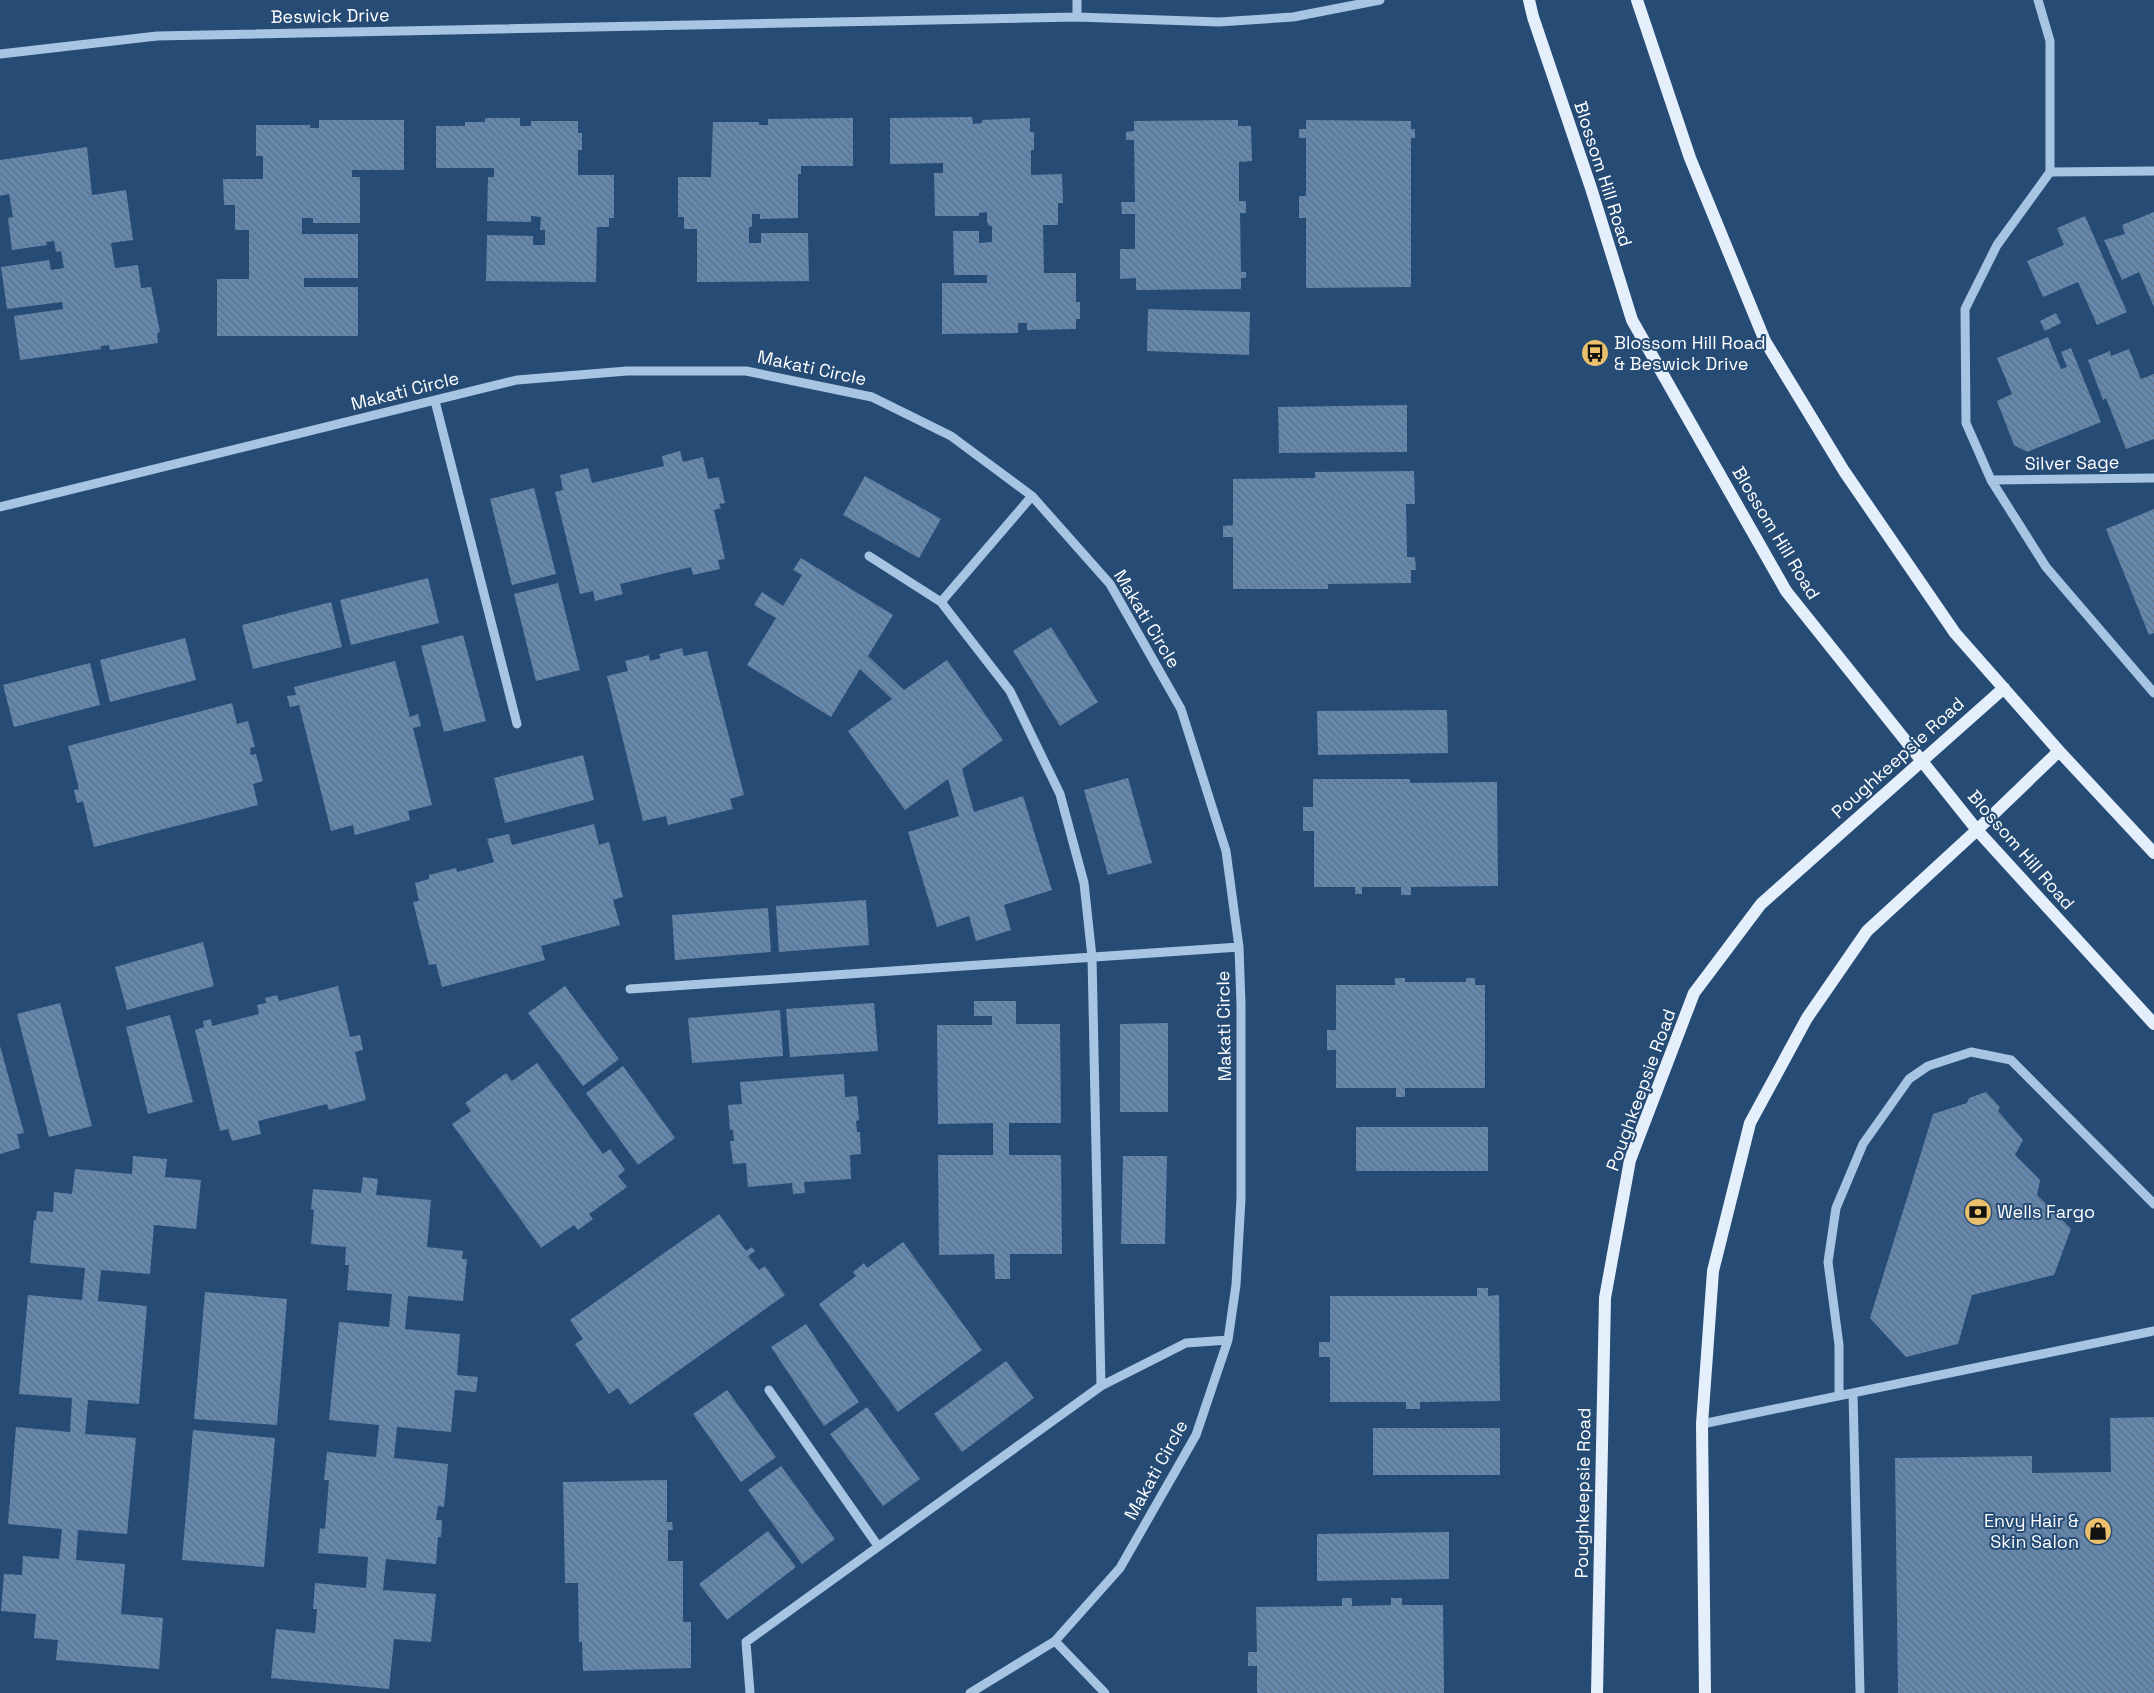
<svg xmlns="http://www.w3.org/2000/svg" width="2154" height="1693" font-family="'Space Grotesk',sans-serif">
  <defs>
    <pattern id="building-back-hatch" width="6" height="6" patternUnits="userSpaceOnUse" patternTransform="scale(1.25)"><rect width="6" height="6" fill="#6688ad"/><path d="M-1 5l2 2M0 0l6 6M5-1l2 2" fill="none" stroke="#5c7086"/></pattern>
  </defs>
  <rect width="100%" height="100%" fill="#264c76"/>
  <path fill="url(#building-back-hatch)" d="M 972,117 L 973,124 L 982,123 L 982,120 L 1030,118 L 1030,132 L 1034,132 L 1034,150 L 1031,150 L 1031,175 L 1062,174 L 1063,203 L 1058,203 L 1058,225 L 1043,225 L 1044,273 L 1076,273 L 1076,302 L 1080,302 L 1080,319 L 1076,319 L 1076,329 L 1027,330 L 1027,323 L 1018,323 L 1018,333 L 942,334 L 942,283 L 987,283 L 987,275 L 954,275 L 953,231 L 979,231 L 979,243 L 992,242 L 992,226 L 989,226 L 987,222 L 987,212 L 979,213 L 979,216 L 935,216 L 934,173 L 943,173 L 943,163 L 890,164 L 890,118 Z
    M 485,118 L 520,118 L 520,126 L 531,126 L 531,121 L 578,121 L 578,133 L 582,133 L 582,150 L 578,150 L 578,175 L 614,175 L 614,218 L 609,218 L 609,227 L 597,227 L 596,282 L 486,281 L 487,235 L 533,236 L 533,245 L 545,245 L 545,230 L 540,230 L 541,217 L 531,216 L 531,222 L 487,221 L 488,177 L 494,177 L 494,168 L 436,168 L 436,126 L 465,126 L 465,122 L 485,122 Z
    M 853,118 L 853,166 L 801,166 L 801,174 L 798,174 L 798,218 L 760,219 L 760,214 L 752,214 L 752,227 L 749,227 L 749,243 L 761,243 L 761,233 L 808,233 L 809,281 L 697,282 L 697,229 L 684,229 L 684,217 L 678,217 L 678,177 L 711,177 L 713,122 L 759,122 L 759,125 L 768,125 L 768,119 Z
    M 319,120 L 404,120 L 404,170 L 352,170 L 352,177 L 360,177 L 360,223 L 313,223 L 313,218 L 302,218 L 302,234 L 358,234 L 358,278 L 304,278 L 304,287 L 358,287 L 358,336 L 217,336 L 217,279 L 249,279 L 249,230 L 235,230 L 235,205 L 224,205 L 223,179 L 263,179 L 263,156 L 256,156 L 256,125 L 310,125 L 310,128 L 319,128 Z
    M 1238,120 L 1238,126 L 1251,126 L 1252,161 L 1239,162 L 1239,201 L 1246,201 L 1246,213 L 1240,213 L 1241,272 L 1246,272 L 1246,278 L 1241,278 L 1241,289 L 1136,290 L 1136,278 L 1120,279 L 1120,249 L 1135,249 L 1135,214 L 1122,214 L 1121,202 L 1135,202 L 1134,140 L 1126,140 L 1126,132 L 1134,131 L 1134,121 Z
    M 1306,120 L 1411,121 L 1411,129 L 1415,129 L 1415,138 L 1411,138 L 1411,287 L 1306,288 L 1306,218 L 1299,218 L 1299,196 L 1306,196 L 1306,138 L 1299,138 L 1299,129 L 1306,129 Z
    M 87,147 L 92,195 L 126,190 L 133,240 L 111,243 L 115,268 L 138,265 L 141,288 L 151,287 L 160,332 L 157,333 L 158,343 L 110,350 L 109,345 L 101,346 L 101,349 L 20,360 L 14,316 L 63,309 L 62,302 L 7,309 L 1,267 L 49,260 L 51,270 L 64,268 L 61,251 L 56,252 L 54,241 L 46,242 L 47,245 L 12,250 L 8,218 L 13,217 L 9,194 L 0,196 L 0,160 Z
    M 2154,212 L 2154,307 L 2139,272 L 2122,280 L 2104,240 L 2125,234 L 2122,225 Z
    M 2085,216 L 2127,312 L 2097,325 L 2078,282 L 2043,297 L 2027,261 L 2064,245 L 2057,228 Z
    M 1148,309 L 1250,312 L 1249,355 L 1147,351 Z
    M 2056,313 L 2061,323 L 2045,331 L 2040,321 Z
    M 2048,337 L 2061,369 L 2067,367 L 2061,352 L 2071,348 L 2101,422 L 2027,452 L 2014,445 L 1997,401 L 2012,394 L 1997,358 Z
    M 2129,349 L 2141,379 L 2154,374 L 2154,439 L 2126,449 L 2106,398 L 2103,400 L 2088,360 L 2110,351 L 2111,356 Z
    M 1407,405 L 1407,452 L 1279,453 L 1278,407 Z
    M 680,451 L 683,462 L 703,457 L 708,479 L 719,477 L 725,503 L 719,504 L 721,508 L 714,510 L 725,559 L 718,560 L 720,569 L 693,575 L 691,567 L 620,584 L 623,594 L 595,601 L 593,591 L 580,594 L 555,492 L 563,490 L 560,475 L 588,468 L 592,483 L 664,466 L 662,456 Z
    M 1414,471 L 1415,504 L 1406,504 L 1407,557 L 1415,557 L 1416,570 L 1411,570 L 1411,583 L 1328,584 L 1328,589 L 1233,589 L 1233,537 L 1223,537 L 1223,526 L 1233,525 L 1233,479 L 1315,478 L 1315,472 Z
    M 865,476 L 941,519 L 919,558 L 843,515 Z
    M 534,488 L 556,574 L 512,585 L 490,499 Z
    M 2154,509 L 2154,633 L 2149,635 L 2106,529 Z
    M 801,558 L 893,615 L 868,656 L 904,690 L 947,660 L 1003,740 L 962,769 L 974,812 L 1023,796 L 1052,890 L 1004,905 L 1011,930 L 976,941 L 969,916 L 937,927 L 908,832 L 959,816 L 948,779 L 905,810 L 848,731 L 892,699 L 860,669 L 831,717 L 747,665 L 776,618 L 754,605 L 762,592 L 783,606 L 802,575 L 793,570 Z
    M 428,578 L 439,623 L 351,645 L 340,600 Z
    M 558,583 L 580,670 L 536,681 L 514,594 Z
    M 331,602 L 342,647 L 253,669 L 242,625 Z
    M 1051,627 L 1098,702 L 1060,726 L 1013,651 Z
    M 463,635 L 486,721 L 444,732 L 421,646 Z
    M 185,638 L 196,680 L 110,702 L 100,660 Z
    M 682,648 L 684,656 L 707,651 L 744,795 L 730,799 L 733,809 L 668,825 L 666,816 L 643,821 L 607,676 L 628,671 L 625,661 L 649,655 L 650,661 L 661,658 L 659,654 Z
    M 395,661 L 410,717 L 418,714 L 421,726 L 413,728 L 432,805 L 408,811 L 410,820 L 355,835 L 353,825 L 331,831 L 299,705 L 290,707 L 287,696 L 296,695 L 294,687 Z
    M 90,663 L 100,705 L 14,727 L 3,685 Z
    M 232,703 L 237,724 L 248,721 L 255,747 L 250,748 L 251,755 L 256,754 L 263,781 L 253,784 L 258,805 L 94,847 L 83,801 L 77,803 L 74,790 L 79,789 L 68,746 Z
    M 1447,710 L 1448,753 L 1318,755 L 1317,711 Z
    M 583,755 L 594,800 L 505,823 L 494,778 Z
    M 1128,778 L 1152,863 L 1108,875 L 1084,790 Z
    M 1313,779 L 1410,779 L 1410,783 L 1497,782 L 1498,886 L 1411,887 L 1411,895 L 1401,895 L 1401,887 L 1362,887 L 1362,894 L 1355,894 L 1355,887 L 1314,887 L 1314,831 L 1303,831 L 1303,807 L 1313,807 Z
    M 594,824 L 599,845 L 609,842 L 623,897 L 613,900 L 620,925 L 541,946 L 545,960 L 442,987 L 436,964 L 429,965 L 413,902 L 419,901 L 415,883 L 429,879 L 429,875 L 456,868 L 457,872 L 494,862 L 487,839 L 509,834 L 512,845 Z
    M 866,900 L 869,945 L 779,952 L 776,906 Z
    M 768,908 L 771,952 L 675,960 L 672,915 Z
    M 203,942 L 214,986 L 127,1010 L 115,967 Z
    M 1395,978 L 1405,978 L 1405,982 L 1466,982 L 1466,978 L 1475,978 L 1475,985 L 1485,985 L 1485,1088 L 1405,1088 L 1405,1097 L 1396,1097 L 1396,1088 L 1336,1088 L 1336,1050 L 1327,1050 L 1327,1030 L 1336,1030 L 1336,985 L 1395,985 Z
    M 338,986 L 350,1037 L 360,1035 L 363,1050 L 355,1052 L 366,1100 L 329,1110 L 327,1104 L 258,1121 L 261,1134 L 232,1141 L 228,1129 L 220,1131 L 195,1030 L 204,1027 L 203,1021 L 211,1019 L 212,1026 L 259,1014 L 257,1005 L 266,1003 L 265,998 L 277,995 L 279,1001 Z
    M 565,986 L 619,1059 L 583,1086 L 528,1013 Z
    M 974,1001 L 1016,1001 L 1016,1024 L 1060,1024 L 1061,1123 L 1009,1123 L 1009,1155 L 1061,1155 L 1062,1254 L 1010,1254 L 1010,1279 L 995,1279 L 994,1254 L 939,1255 L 938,1155 L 993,1155 L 993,1123 L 938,1124 L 937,1025 L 992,1025 L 992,1016 L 974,1016 Z
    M 60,1003 L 92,1126 L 49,1137 L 17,1014 Z
    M 874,1003 L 878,1051 L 790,1057 L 786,1009 Z
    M 780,1010 L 783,1056 L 692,1063 L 688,1018 Z
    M 170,1015 L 193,1102 L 148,1114 L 126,1027 Z
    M 1168,1023 L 1168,1112 L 1120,1112 L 1120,1024 Z
    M 0,1046 L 24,1133 L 17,1134 L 20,1148 L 0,1154 Z
    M 537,1063 L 603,1154 L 610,1149 L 625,1170 L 618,1176 L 627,1187 L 589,1214 L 593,1219 L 578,1230 L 574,1225 L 541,1248 L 452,1124 L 471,1111 L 465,1103 L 506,1073 L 512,1081 Z
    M 623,1066 L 675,1138 L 638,1165 L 586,1093 Z
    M 844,1074 L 845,1097 L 857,1096 L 859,1120 L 856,1121 L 857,1132 L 860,1132 L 861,1154 L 850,1155 L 851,1179 L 804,1182 L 805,1193 L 793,1194 L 792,1183 L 748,1187 L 746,1163 L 733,1164 L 730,1141 L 734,1141 L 733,1130 L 730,1130 L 728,1105 L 742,1104 L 740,1082 Z
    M 1986,1092 L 2000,1107 L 1998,1111 L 2023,1140 L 2015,1155 L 2040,1180 L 2037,1195 L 2071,1229 L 2054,1275 L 1972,1295 L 1958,1344 L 1906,1357 L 1870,1318 L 1933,1114 L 1967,1103 L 1969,1098 Z
    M 1356,1127 L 1488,1127 L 1488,1171 L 1356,1171 Z
    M 133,1156 L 167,1159 L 165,1177 L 201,1180 L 196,1229 L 154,1225 L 150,1274 L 101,1270 L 98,1301 L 147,1306 L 139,1404 L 88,1400 L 85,1434 L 136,1438 L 127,1534 L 78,1530 L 76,1560 L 125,1564 L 121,1614 L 163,1618 L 159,1669 L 56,1660 L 58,1640 L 34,1638 L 36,1614 L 1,1611 L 4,1574 L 22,1575 L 23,1556 L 59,1559 L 62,1529 L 8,1524 L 16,1427 L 70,1432 L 72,1398 L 19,1394 L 28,1295 L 82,1300 L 85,1268 L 30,1263 L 34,1220 L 36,1220 L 37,1211 L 53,1212 L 54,1192 L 72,1194 L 75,1169 L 132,1174 Z
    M 1123,1156 L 1167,1156 L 1165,1244 L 1121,1244 Z
    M 363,1177 L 378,1179 L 376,1195 L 431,1200 L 427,1247 L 463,1251 L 462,1259 L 467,1259 L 463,1301 L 408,1296 L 405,1329 L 460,1334 L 457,1375 L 478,1377 L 476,1392 L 455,1390 L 451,1432 L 397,1427 L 394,1458 L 448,1464 L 444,1507 L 438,1506 L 436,1520 L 442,1520 L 441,1537 L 438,1537 L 436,1564 L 386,1559 L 383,1590 L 436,1594 L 431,1642 L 394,1639 L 389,1689 L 271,1678 L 276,1629 L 315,1633 L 317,1609 L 313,1609 L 315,1583 L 366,1588 L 368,1557 L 318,1553 L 320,1528 L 325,1529 L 329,1480 L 324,1480 L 327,1452 L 376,1457 L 379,1425 L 329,1420 L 339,1322 L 389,1327 L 392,1294 L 347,1290 L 349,1265 L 345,1265 L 346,1247 L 311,1244 L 314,1210 L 311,1209 L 313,1189 L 361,1193 Z
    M 719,1214 L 746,1251 L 752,1247 L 755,1251 L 748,1256 L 759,1270 L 765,1266 L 785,1295 L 630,1405 L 618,1388 L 609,1394 L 575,1344 L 583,1339 L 570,1320 Z
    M 903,1242 L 982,1350 L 898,1412 L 819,1304 L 856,1276 L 853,1272 L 864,1263 L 867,1268 Z
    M 1477,1288 L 1488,1288 L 1488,1296 L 1499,1295 L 1500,1401 L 1420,1402 L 1420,1409 L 1406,1409 L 1406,1402 L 1330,1402 L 1330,1357 L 1319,1357 L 1319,1342 L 1330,1342 L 1330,1296 L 1477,1296 Z
    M 205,1292 L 287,1299 L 277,1425 L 194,1419 Z
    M 806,1324 L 859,1402 L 824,1426 L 771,1347 Z
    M 1006,1361 L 1034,1398 L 962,1452 L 934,1414 Z
    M 727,1390 L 776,1457 L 741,1482 L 693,1414 Z
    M 867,1407 L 920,1479 L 883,1506 L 830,1434 Z
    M 2154,1417 L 2154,1693 L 1898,1693 L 1895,1458 L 2032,1456 L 2032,1473 L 2111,1472 L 2110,1418 Z
    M 1373,1428 L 1500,1428 L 1500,1475 L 1373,1475 Z
    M 193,1430 L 275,1438 L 264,1567 L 182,1560 Z
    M 781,1466 L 835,1539 L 802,1564 L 748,1490 Z
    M 667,1480 L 667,1522 L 672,1522 L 673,1530 L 668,1530 L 668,1561 L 683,1561 L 683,1622 L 691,1622 L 691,1668 L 583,1671 L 582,1642 L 579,1642 L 578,1583 L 565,1583 L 563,1482 Z
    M 768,1531 L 796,1567 L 727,1620 L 699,1584 Z
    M 1449,1532 L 1449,1579 L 1317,1581 L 1317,1534 Z
    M 1342,1598 L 1352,1598 L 1352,1606 L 1391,1605 L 1391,1598 L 1402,1598 L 1402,1605 L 1443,1605 L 1444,1693 L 1257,1693 L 1257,1666 L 1248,1666 L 1248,1652 L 1257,1652 L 1256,1607 L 1342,1606 Z"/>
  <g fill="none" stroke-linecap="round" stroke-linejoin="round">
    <path stroke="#a7c4e2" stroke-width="9" d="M 1077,0 L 1077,17
      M 2038,0 L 2050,41 L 2050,172 L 1997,245 L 1965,309 L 1966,423 L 1991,480 L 2046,567 L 2154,693
      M 0,54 L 157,36 L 1077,17 L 1219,22 L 1293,17 L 1380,0
      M 2050,172 L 2154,171
      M 435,401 L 517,724
      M 1991,480 L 2154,478
      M 0,507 L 517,380 L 627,371 L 746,371 L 872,397 L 951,436 L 1032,496 L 1110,584 L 1181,709 L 1226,851 L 1239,947 L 1241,1005 L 1241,1199 L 1236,1285 L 1228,1340 L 1196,1435 L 1120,1568 L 1055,1641 L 970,1693
      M 869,556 L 941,602 L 1010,691 L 1060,794 L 1084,883 L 1092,957 L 1101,1386
      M 941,602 L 1032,496
      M 630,989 L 1239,947
      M 769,1390 L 878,1546
      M 1853,1393 L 1860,1693
      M 1839,1396 L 1839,1345 L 1828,1262 L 1836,1208 L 1863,1144 L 1909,1079 L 1928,1066 L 1971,1052 L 2011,1060 L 2154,1204
      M 1702,1424 L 2154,1331
      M 1055,1641 L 1105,1693
      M 750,1693 L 746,1642 L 1101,1386 L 1186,1343 L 1228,1340"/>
    <path stroke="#e5effb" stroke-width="12" d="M 1529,0 L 1533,17 L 1591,188 L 1632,320 L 1786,591 L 1977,830 L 2154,1024
      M 1637,0 L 1690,158 L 1765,341 L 1844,471 L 1955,633 L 2059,751 L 2154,853
      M 1597,1693 L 1605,1298 L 1630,1160 L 1694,993 L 1761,904 L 2004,688
      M 1705,1693 L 1702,1424 L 1713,1271 L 1750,1123 L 1807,1018 L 1867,931 L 1977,830 L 2059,751"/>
  </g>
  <defs>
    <g id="bus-disc" transform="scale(1.4375)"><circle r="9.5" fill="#ebc06c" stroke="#264c76"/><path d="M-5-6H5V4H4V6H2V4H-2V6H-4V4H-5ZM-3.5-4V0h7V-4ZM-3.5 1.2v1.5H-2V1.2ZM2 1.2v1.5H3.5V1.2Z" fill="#111"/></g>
    <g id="bank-disc" transform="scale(1.4375)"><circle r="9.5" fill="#ebc06c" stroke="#264c76"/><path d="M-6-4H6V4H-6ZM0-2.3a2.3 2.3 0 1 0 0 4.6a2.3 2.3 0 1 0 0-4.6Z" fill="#111"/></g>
    <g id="shop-disc" transform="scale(1.4375)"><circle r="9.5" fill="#ebc06c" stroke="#264c76"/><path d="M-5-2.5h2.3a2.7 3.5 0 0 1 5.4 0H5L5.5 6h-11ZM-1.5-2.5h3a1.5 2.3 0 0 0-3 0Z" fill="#111"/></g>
  </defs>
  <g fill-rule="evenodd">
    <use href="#bus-disc" x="1595" y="353"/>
    <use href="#bank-disc" x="1978" y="1212"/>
    <use href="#shop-disc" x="2098" y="1531"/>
  </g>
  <g text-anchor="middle" stroke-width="4" stroke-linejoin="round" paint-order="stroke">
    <g font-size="18" fill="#fff" stroke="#264c76">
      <text transform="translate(330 16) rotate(-1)" y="6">Beswick Drive</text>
      <text transform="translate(1603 174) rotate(72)" y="6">Blossom Hill Road</text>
      <text transform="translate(812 368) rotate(12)" y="6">Makati Circle</text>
      <text transform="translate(405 391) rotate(-14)" y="6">Makati Circle</text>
      <text transform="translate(2072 463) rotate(-1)" y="6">Silver Sage</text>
      <text transform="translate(1776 533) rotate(59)" y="6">Blossom Hill Road</text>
      <text transform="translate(1147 619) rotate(59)" y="6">Makati Circle</text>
      <text transform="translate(1898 758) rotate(-42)" y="6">Poughkeepsie Road</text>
      <text transform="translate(2021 850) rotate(49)" y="6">Blossom Hill Road</text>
      <text transform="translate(1224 1026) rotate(-91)" y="6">Makati Circle</text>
      <text transform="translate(1641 1090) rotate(-70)" y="6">Poughkeepsie Road</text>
      <text transform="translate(1156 1470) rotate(-61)" y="6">Makati Circle</text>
      <text transform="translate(1583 1493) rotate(-89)" y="6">Poughkeepsie Road</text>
    </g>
    <g font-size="18" fill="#fff" stroke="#264c76" text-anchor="start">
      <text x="1614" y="349">Blossom Hill Road<tspan x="1614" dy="21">&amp; Beswick Drive</tspan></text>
      <text x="1997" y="1218">Wells Fargo</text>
      <text x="2079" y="1527" text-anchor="end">Envy Hair &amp;<tspan x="2079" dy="21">Skin Salon</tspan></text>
    </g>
  </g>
</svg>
